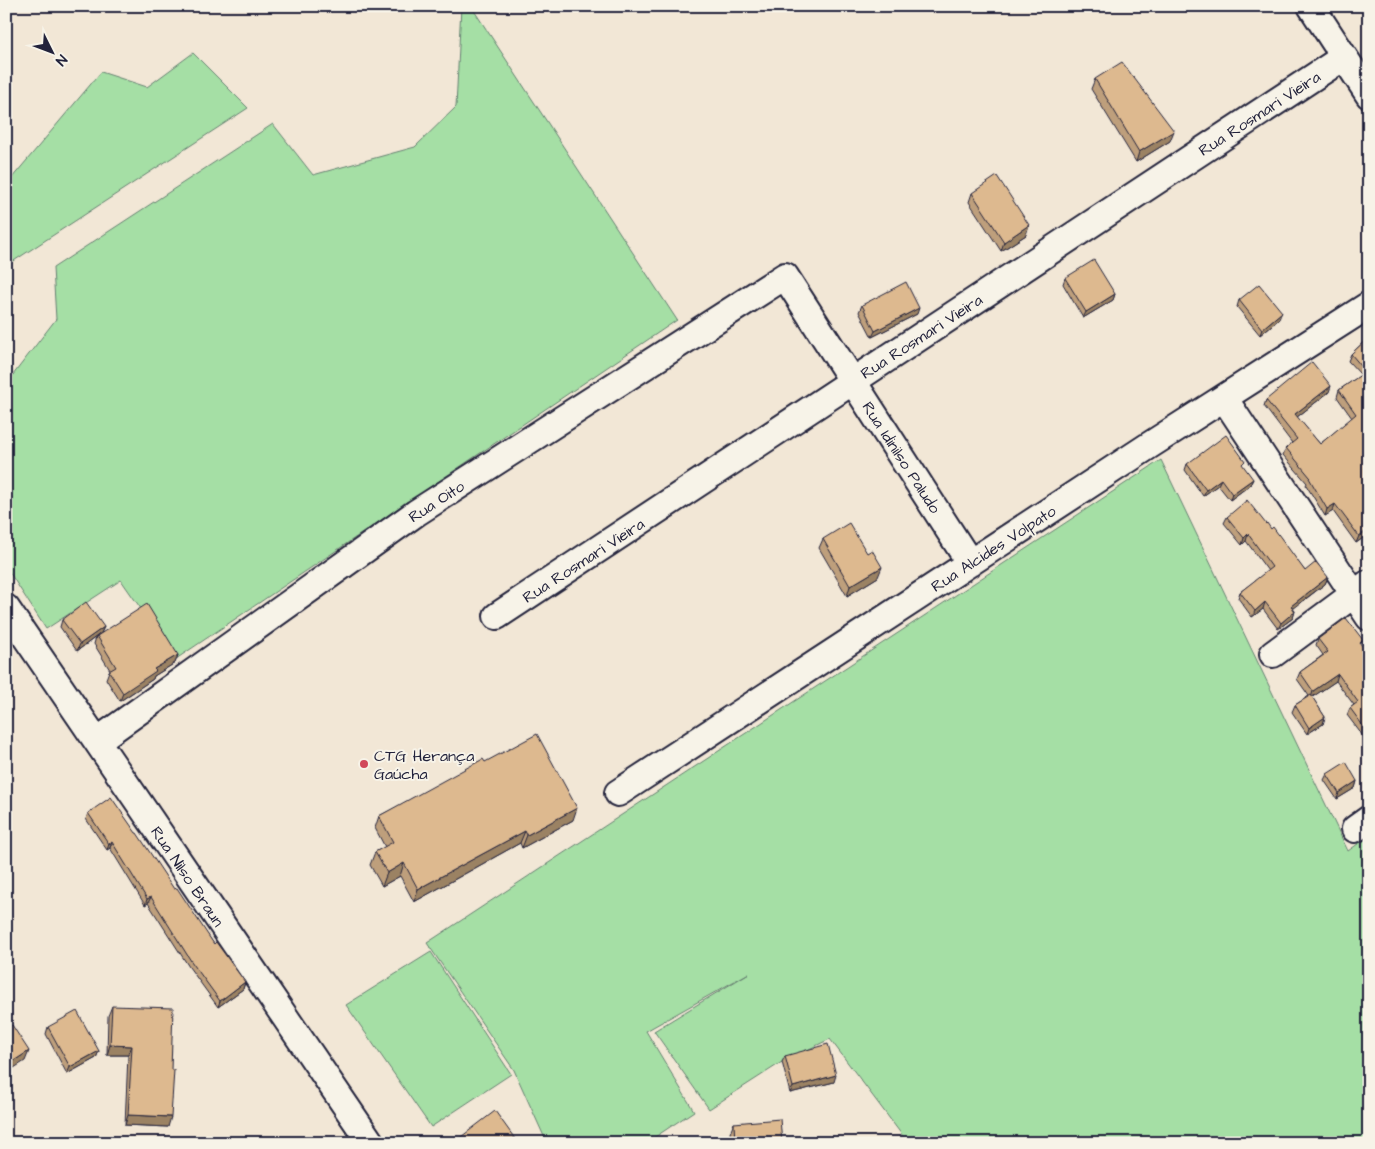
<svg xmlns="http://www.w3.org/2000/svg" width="1375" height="1149" font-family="'Architects Daughter',sans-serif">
  <rect width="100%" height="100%" fill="#f2e7d6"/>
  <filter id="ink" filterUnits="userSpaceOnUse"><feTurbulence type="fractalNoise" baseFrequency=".02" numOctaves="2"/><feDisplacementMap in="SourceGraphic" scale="10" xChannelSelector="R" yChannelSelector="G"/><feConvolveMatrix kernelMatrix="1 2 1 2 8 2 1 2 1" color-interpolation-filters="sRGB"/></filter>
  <g filter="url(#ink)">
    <path fill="#a5dfa5" stroke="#648070" d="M 461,6 L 471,6 L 677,320 L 176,659 L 121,580 L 46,629 L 6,567 L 6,384 L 56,319 L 53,268 L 273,124 L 313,175 L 415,147 L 456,107 Z
      M 193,53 L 248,108 L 6,266 L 6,185 L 101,72 L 147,87 Z
      M 1161,460 L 1348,851 L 1369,836 L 1369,1143 L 908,1143 L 830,1039 L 782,1062 L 709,1109 L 654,1031 L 749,973 L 646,1031 L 694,1111 L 646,1143 L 547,1143 L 514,1070 L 427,943 Z
      M 431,952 L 511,1074 L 431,1127 L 346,1005 Z"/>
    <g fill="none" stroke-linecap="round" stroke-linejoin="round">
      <g stroke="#22223b" stroke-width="30">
        <path id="minor" d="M 1311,6 L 1369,95
          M 1224,398 L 1369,617
          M 6,608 L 371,1143
          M 497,616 L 1344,57
          M 1273,654 L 1369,583
          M 97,741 L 416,513 L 785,276 L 970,563
          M 618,793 L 1150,445 L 1369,305
          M 1355,829 L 1369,819"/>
      </g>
      <use href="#minor" stroke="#f7f3e8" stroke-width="26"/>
    </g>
    <path fill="#be9f7b" stroke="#22223b" d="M 1095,79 L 1170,141 L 1136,162 L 1091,89 Z
      M 972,193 L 1026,235 L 1001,251 L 969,202 Z
      M 1065,278 L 1115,294 L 1113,300 L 1083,318 L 1063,284 Z
      M 1239,300 L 1279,319 L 1260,335 L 1237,307 Z
      M 862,305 L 917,314 L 872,337 L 859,312 Z
      M 1369,337 L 1369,534 L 1356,543 L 1333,511 L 1325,516 L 1306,485 L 1307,483 L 1283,455 L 1286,448 L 1292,443 L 1264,406 L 1266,400 L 1329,392 L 1297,417 L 1320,444 L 1352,418 L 1337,397 L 1339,390 L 1361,375 L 1348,361 L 1351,354 Z
      M 1187,464 L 1253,479 L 1250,485 L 1230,500 L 1218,485 L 1203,496 L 1185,470 Z
      M 1227,517 L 1266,524 L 1305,571 L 1328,577 L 1325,584 L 1293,609 L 1295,611 L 1293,618 L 1278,629 L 1263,609 L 1252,617 L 1238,598 L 1240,592 L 1268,571 L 1246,541 L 1242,545 L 1224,523 Z
      M 823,539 L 878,577 L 847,596 L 819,548 Z
      M 62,620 L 104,627 L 101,633 L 178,655 L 175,663 L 154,676 L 153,679 L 120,701 L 106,679 L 109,671 L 110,670 L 94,644 L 96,637 L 77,651 L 60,627 Z
      M 1318,639 L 1361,646 L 1369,656 L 1369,744 L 1347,715 L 1350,708 L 1354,705 L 1336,681 L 1312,697 L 1325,717 L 1323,724 L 1307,734 L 1292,712 L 1295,705 L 1309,696 L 1297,679 L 1300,672 L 1323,655 L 1316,645 Z
      M 485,762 L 573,820 L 522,848 L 520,843 L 414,902 L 400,876 L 382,886 L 370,865 L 375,852 L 385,847 L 375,828 L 379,816 Z
      M 1327,774 L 1357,781 L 1355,788 L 1337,799 L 1324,780 Z
      M 88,813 L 174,889 L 214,944 L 245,982 L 243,989 L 218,1007 L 189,967 L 148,903 L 145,905 L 110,848 L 107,850 L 86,819 Z
      M 112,1006 L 171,1070 L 168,1127 L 125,1125 L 128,1055 L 107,1055 L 108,1016 Z
      M 48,1027 L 99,1051 L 96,1058 L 67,1074 L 46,1034 Z
      M 785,1056 L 834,1082 L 790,1093 L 782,1062 Z
      M 734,1123 L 782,1143 L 731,1143 L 730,1133 Z"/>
    <path fill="#9b8264" stroke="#22223b" d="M 1174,131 L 1170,141 L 1136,162 L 1139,152 Z
      M 1029,225 L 1026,235 L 1001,251 L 1004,242 Z
      M 1115,294 L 1113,300 L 1083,318 L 1086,312 Z
      M 919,308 L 917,314 L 872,337 L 875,331 Z
      M 1282,312 L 1279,319 L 1260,335 L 1262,329 Z
      M 1331,386 L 1329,392 L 1292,421 L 1295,414 Z
      M 1221,479 L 1218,485 L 1203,496 L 1206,490 Z
      M 1253,479 L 1250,485 L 1230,500 L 1232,494 Z
      M 1335,504 L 1333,511 L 1325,516 L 1327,509 Z
      M 1369,529 L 1369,534 L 1356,543 L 1359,536 Z
      M 1248,534 L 1246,541 L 1242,545 L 1244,538 Z
      M 882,567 L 878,577 L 847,596 L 850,586 Z
      M 1328,577 L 1325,584 L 1288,612 L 1291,606 Z
      M 1265,602 L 1263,609 L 1252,617 L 1255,611 Z
      M 1295,611 L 1293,618 L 1278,629 L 1281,623 Z
      M 104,627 L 101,633 L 77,651 L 80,644 Z
      M 178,655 L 175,663 L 154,676 L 153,679 L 120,701 L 123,693 L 154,669 Z
      M 1338,674 L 1336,681 L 1311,698 L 1313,691 Z
      M 1325,717 L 1323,724 L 1307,734 L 1309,728 Z
      M 1357,781 L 1355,788 L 1337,799 L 1339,793 Z
      M 577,808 L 573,820 L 522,848 L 527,835 Z
      M 525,831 L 520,843 L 414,902 L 418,889 Z
      M 112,842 L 110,848 L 107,850 L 109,844 Z
      M 404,863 L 400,876 L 382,886 L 387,873 Z
      M 151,897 L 148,903 L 145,905 L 147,899 Z
      M 245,982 L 243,989 L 218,1007 L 220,1001 Z
      M 110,1045 L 132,1046 L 128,1055 L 107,1055 Z
      M 29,1051 L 25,1061 L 6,1073 L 6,1066 Z
      M 99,1051 L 96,1058 L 67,1074 L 70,1067 Z
      M 836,1075 L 834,1082 L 790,1093 L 793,1087 Z
      M 128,1115 L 171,1117 L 168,1127 L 125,1125 Z"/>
    <path fill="#ddb98f" stroke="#22223b" d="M 1122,62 L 1174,131 L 1139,152 L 1095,79 Z
      M 997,176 L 1029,225 L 1004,242 L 972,193 Z
      M 1094,260 L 1115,294 L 1086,312 L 1065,278 Z
      M 906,282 L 919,308 L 875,331 L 862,305 Z
      M 1259,284 L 1282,312 L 1262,329 L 1239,300 Z
      M 1369,337 L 1369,373 L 1368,374 L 1351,354 Z
      M 1312,362 L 1331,386 L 1295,414 L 1320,444 L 1356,414 L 1339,390 L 1365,372 L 1369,378 L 1369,529 L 1359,536 L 1335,504 L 1327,509 L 1309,478 L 1310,477 L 1286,448 L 1297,439 L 1266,400 Z
      M 1226,435 L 1245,461 L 1242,464 L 1253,479 L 1232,494 L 1221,479 L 1206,490 L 1187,464 Z
      M 1247,500 L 1266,524 L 1267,523 L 1271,529 L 1273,527 L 1305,571 L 1316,562 L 1328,577 L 1291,606 L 1295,611 L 1281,623 L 1265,602 L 1255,611 L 1240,592 L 1272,567 L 1248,534 L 1244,538 L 1227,517 Z
      M 849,523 L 867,553 L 872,550 L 882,567 L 850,586 L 823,539 Z
      M 86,602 L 104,627 L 80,644 L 62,620 Z
      M 147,604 L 178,655 L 154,669 L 156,671 L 123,693 L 109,671 L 116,667 L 97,636 Z
      M 1346,618 L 1363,640 L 1360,643 L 1369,656 L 1369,734 L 1350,708 L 1358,702 L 1338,674 L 1313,691 L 1300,672 L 1328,652 L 1318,639 Z
      M 1311,695 L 1325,717 L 1309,728 L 1295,705 Z
      M 537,734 L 577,808 L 527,835 L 525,831 L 418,889 L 404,863 L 387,873 L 375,852 L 393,842 L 379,816 L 483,759 L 485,762 Z
      M 1346,762 L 1357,781 L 1339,793 L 1327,774 Z
      M 111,797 L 136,833 L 137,833 L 174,889 L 177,888 L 214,944 L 216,942 L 245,982 L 220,1001 L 191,961 L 151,897 L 147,899 L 112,842 L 109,844 L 88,813 Z
      M 112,1006 L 173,1008 L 171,1070 L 174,1070 L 171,1117 L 128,1115 L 132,1046 L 110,1045 Z
      M 77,1011 L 99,1051 L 70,1067 L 48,1027 Z
      M 12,1025 L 29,1051 L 6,1066 L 6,1029 Z
      M 828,1044 L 836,1075 L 793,1087 L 785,1056 Z
      M 495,1111 L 518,1143 L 458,1143 L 457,1140 Z
      M 780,1119 L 782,1143 L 735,1143 L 734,1123 Z"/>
  </g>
  <circle fill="#d1495b" stroke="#f7f3e8" stroke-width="2" cx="364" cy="764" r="5"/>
  <g text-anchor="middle" stroke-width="4" stroke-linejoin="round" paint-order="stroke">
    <g font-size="16" fill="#22223b" stroke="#f7f3e8">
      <text transform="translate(1259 113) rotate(-33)" y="6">Rua Rosmari Vieira</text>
      <text transform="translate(921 336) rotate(-33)" y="6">Rua Rosmari Vieira</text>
      <text transform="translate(902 457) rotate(57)" y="6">Rua Idinilso Paludo</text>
      <text transform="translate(436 501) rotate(-33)" y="6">Rua Oito</text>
      <text transform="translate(993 548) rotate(-33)" y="6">Rua Alcides Volpato</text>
      <text transform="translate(583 560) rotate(-33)" y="6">Rua Rosmari Vieira</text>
      <text transform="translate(188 876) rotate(56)" y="6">Rua Nilso Braun</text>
    </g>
    <g font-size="16" fill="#22223b" stroke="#f7f3e8" text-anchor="start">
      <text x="374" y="761">CTG Herança<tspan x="374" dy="18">Gaúcha</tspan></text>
    </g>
  </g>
  <rect width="1375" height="1149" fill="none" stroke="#f7f3e8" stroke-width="25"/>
  <rect x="12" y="12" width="1350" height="1124" fill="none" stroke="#22223b" stroke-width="2" filter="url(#ink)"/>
  <g transform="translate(52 52) rotate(132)" stroke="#f7f3e8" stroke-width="4" paint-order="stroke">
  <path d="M0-4L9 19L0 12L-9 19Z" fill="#22223b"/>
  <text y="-8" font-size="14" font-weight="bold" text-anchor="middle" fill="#22223b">N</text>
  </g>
</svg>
